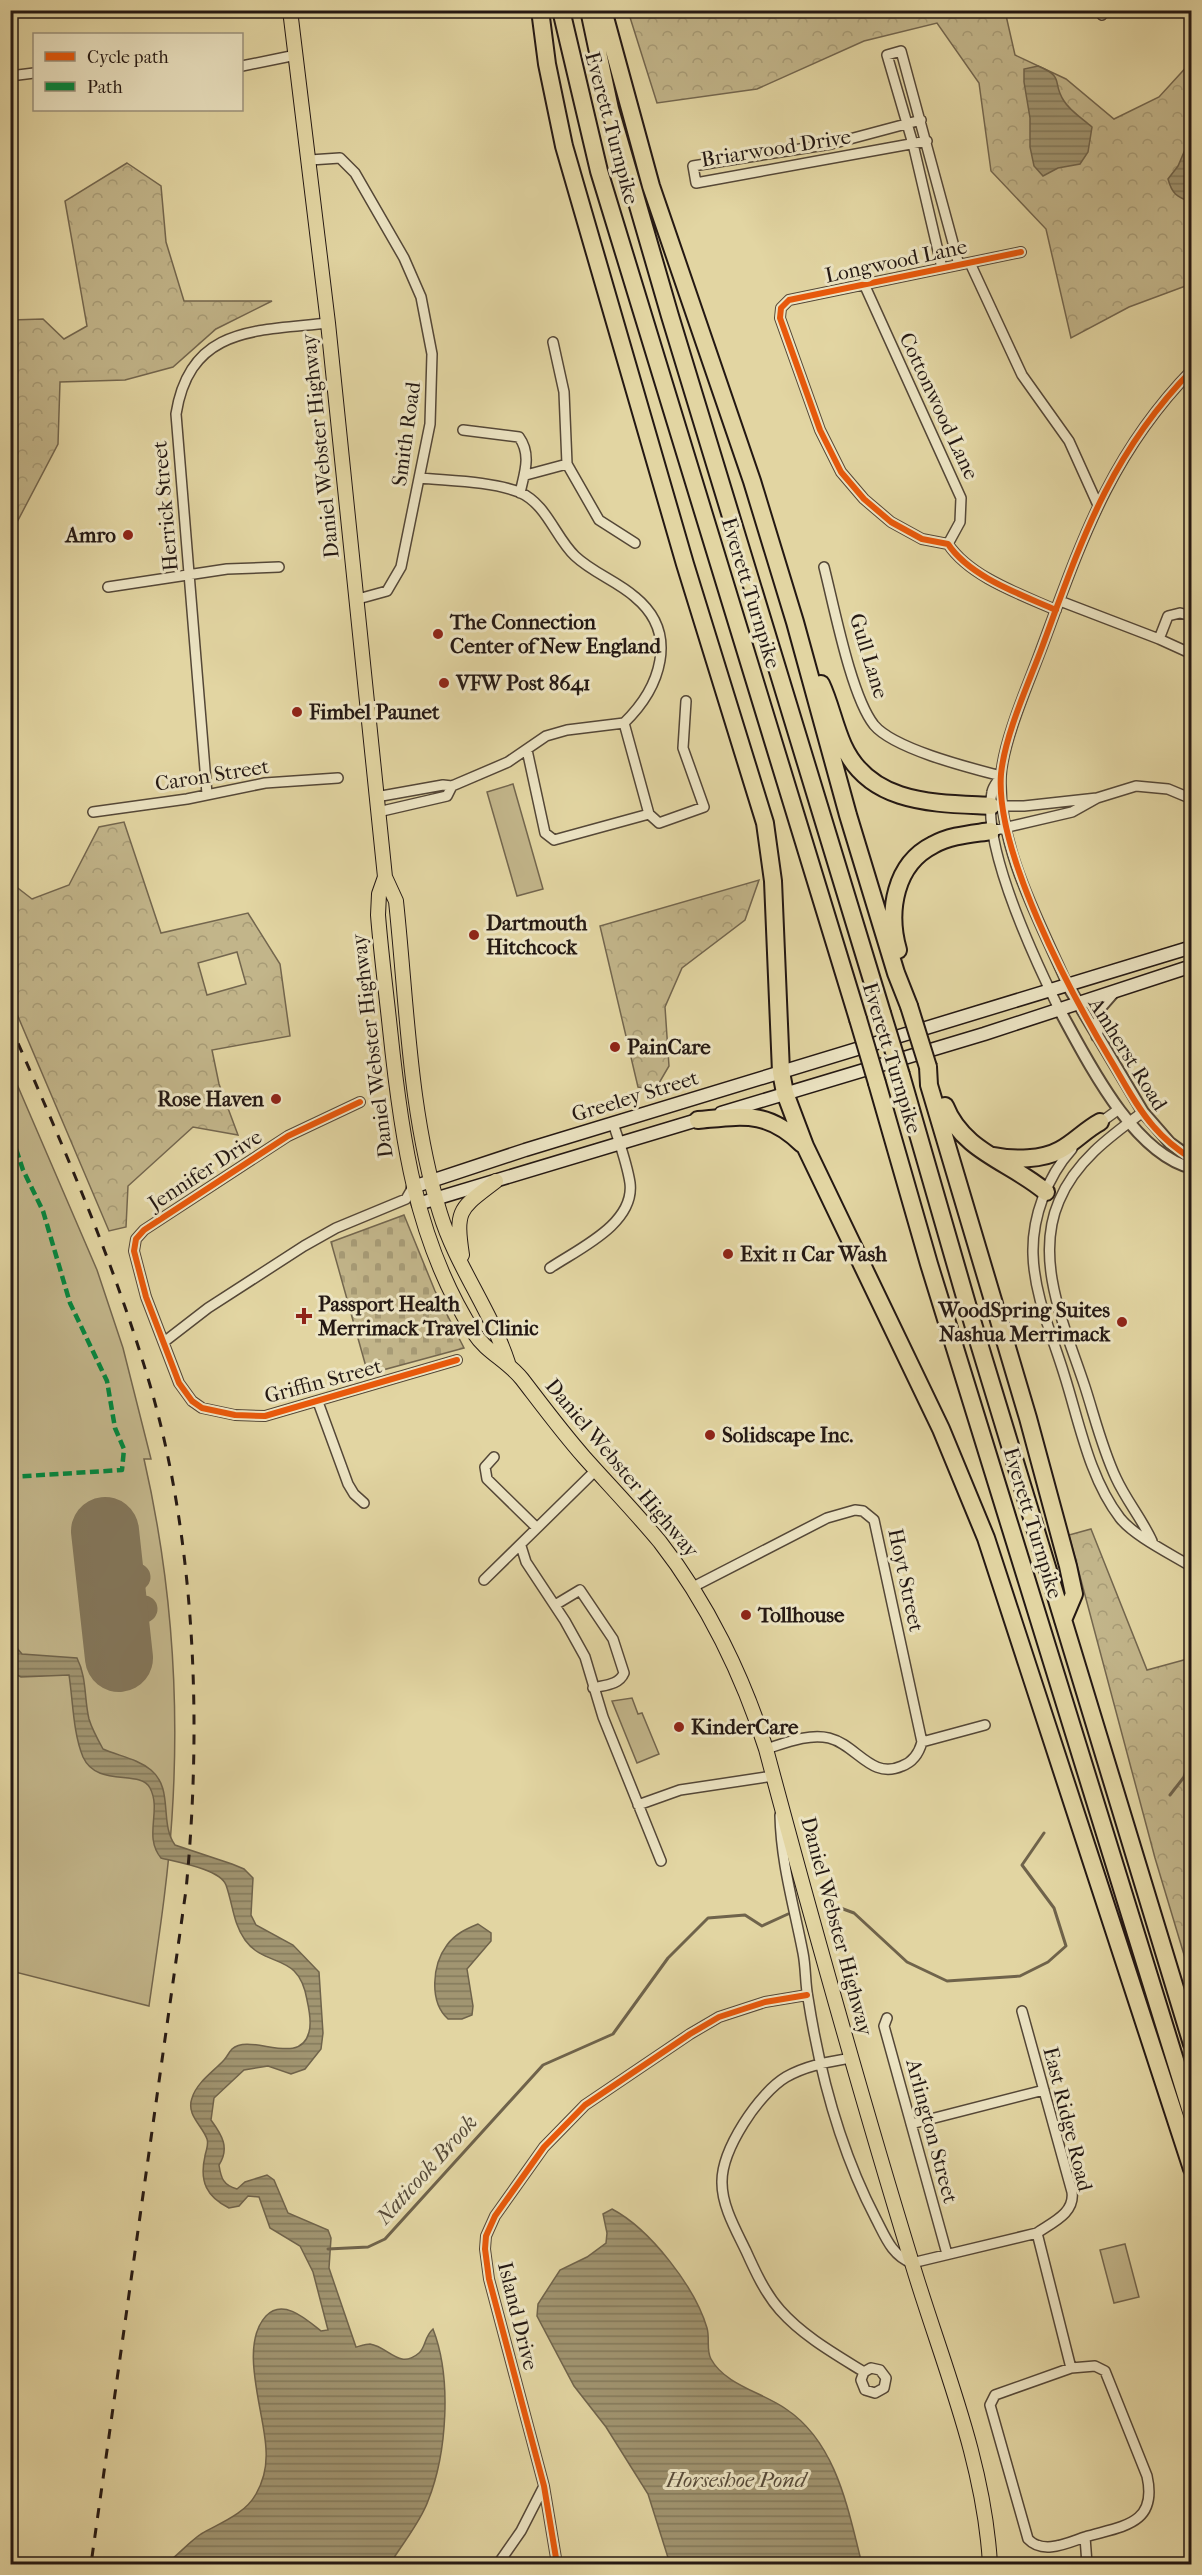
<svg xmlns="http://www.w3.org/2000/svg" width="1202" height="2575" font-family="'IM FELL French Canon',serif">
  <defs>
    <pattern id="forest-crowns" width="20" height="18" patternUnits="userSpaceOnUse" patternTransform="scale(1.5)"><rect width="20" height="18" fill="#c2b58a"/><path d="M2 6a3 3 0 1 1 6 0M12 15a3 3 0 1 1 6 0" fill="none" stroke="#a79b76"/></pattern>
    <pattern id="cemetery-stones" width="16" height="16" patternUnits="userSpaceOnUse" patternTransform="scale(1.5)"><rect width="16" height="16" fill="#c2b58a"/><path d="M2 7V4a2 2 0 0 1 4 0v3zM10 15v-3a2 2 0 0 1 4 0v3z" fill="#a79b76"/></pattern>
    <pattern id="water-rules" width="6" height="5" patternUnits="userSpaceOnUse" patternTransform="scale(1.5)"><rect width="6" height="5" fill="#a19571"/><path d="M0 2.5h6" fill="none" stroke="#83795c"/></pattern>
  </defs>
  <rect width="100%" height="100%" fill="#e2d5a2"/>
  <filter id="stains"><feTurbulence type="fractalNoise" baseFrequency=".00333" numOctaves="4"/><feColorMatrix values="0 0 0 0 .2 0 0 0 0 .09 0 0 0 0 .02 0 0 0 .5 -.17"/></filter>
  <radialGradient id="worn" r=".72"><stop offset=".6" stop-color="#630" stop-opacity="0"/><stop offset="1" stop-color="#630" stop-opacity=".3"/></radialGradient>
  <path fill="url(#forest-crowns)" stroke="#73664e" stroke-width="1.5" fill-rule="evenodd" d="M 628,11 L 1005,11 L 1015,55 L 1066,79 L 1114,119 L 1159,97 L 1191,62 L 1191,284 L 1129,307 L 1071,338 L 1046,229 L 991,171 L 979,83 L 937,23 L 864,41 L 757,89 L 657,103 Z
    M 127,163 L 161,186 L 166,242 L 184,301 L 272,301 L 216,329 L 173,367 L 125,380 L 60,382 L 58,444 L 15,526 L 11,526 L 11,320 L 43,319 L 64,339 L 87,326 L 65,201 Z
    M 124,822 L 161,933 L 248,913 L 280,964 L 290,1036 L 212,1050 L 219,1084 L 238,1135 L 193,1127 L 128,1186 L 126,1227 L 109,1231 L 11,1000 L 10,882 L 32,899 L 69,885 L 99,827 ZM 237,952 L 246,984 L 207,995 L 198,963 Z
    M 759,880 L 745,920 L 682,968 L 665,1007 L 669,1066 L 655,1090 L 638,1087 L 600,926 Z
    M 1091,1529 L 1147,1670 L 1191,1658 L 1191,1978 L 1155,1858 L 1069,1535 Z"/>
  <path fill="url(#cemetery-stones)" stroke="#73664e" stroke-width="1.5" d="M 404,1215 L 435,1291 L 464,1348 L 368,1374 L 331,1242 Z"/>
  <path fill="#c2b58a" stroke="#73664e" stroke-width="1.5" d="M 513,784 L 543,889 L 517,896 L 487,792 Z
    M 10,1068 L 97,1270 L 123,1348 L 151,1459 L 144,1459 C 171,1577 180,1696 172,1817 C 168,1880 158,1943 149,2006 L 11,1971 Z
    M 632,1698 L 638,1714 L 642,1713 L 659,1754 L 637,1763 L 612,1701 Z
    M 1125,2244 L 1139,2297 L 1114,2303 L 1100,2250 Z"/>
  <path fill="url(#water-rules)" stroke="#6f634b" stroke-width="1.5" d="M 1038,66 C 1066,78 1051,81 1064,101 C 1070,111 1083,119 1092,127 L 1088,152 L 1080,164 L 1058,168 L 1043,176 L 1034,166 L 1030,147 L 1030,118 L 1024,82 L 1024,69 Z
    M 1191,105 L 1192,201 L 1191,202 C 1177,197 1172,194 1168,179 L 1178,166 L 1190,138 Z
    M 11,1641 L 22,1654 L 77,1658 C 87,1678 84,1698 89,1719 C 92,1729 98,1740 103,1749 C 119,1756 138,1759 151,1770 C 174,1789 159,1823 175,1845 L 232,1864 L 244,1869 L 253,1878 L 251,1915 L 256,1925 L 293,1945 L 319,1972 L 323,2033 L 321,2049 L 305,2069 L 291,2074 L 268,2066 L 244,2070 L 214,2098 L 211,2120 C 222,2135 230,2148 219,2165 C 221,2178 223,2185 237,2189 L 245,2182 L 267,2175 L 274,2180 L 288,2213 L 328,2230 L 331,2238 L 329,2268 L 356,2347 C 360,2346 367,2344 370,2344 C 389,2347 399,2370 419,2353 C 426,2347 424,2337 433,2329 C 452,2378 447,2453 428,2501 C 420,2523 402,2544 390,2564 L 166,2564 C 178,2555 189,2542 201,2534 C 220,2523 245,2514 256,2494 C 264,2480 267,2466 266,2450 C 265,2413 238,2346 266,2316 C 283,2298 306,2319 321,2331 L 328,2330 L 313,2272 L 300,2246 L 270,2228 L 259,2197 L 248,2196 L 239,2206 L 229,2208 C 207,2197 199,2182 205,2156 C 206,2150 209,2145 207,2139 C 202,2125 186,2115 192,2098 C 197,2082 213,2072 224,2060 C 227,2057 229,2052 232,2049 C 250,2032 300,2068 309,2032 C 312,2022 309,2009 307,2000 C 299,1951 266,1969 245,1940 C 233,1923 233,1905 226,1885 C 220,1869 176,1862 161,1858 C 143,1836 162,1811 150,1788 C 140,1769 97,1788 83,1757 C 73,1733 73,1701 69,1675 L 21,1677 L 11,1672 Z
    M 478,1924 L 491,1933 L 491,1941 L 467,1969 L 473,2006 L 472,2015 L 462,2019 L 448,2019 C 429,2002 432,1965 447,1945 C 455,1934 466,1929 478,1924 Z
    M 612,2209 C 650,2229 695,2287 707,2328 C 710,2338 706,2350 711,2359 C 725,2385 764,2393 786,2409 C 837,2443 848,2510 862,2564 L 670,2564 L 648,2494 L 606,2427 L 574,2386 L 537,2316 L 538,2304 L 560,2270 L 587,2257 L 606,2243 L 607,2233 L 603,2214 Z"/>
  <g fill="none" stroke-linecap="round" stroke-linejoin="round">
    <path stroke="#6f634b" stroke-width="3" d="M 1170,1795 L 1184,1777 L 1192,1751
      M 827,1903 L 854,1913 L 907,1962 L 947,1981 L 1020,1976 L 1048,1962 L 1066,1946 L 1054,1908 L 1022,1865 L 1044,1833
      M 328,2249 L 368,2247 L 385,2239 L 543,2065 L 613,2034 L 668,1958 L 708,1918 L 745,1915 L 762,1926 L 788,1914"/>
    <path stroke="#83765a" stroke-width="27" d="M 111,1579 L 137,1577
      M 114,1611 L 144,1609"/>
    <path stroke="#83765a" stroke-width="68" d="M 105,1531 L 119,1658"/>
    <g stroke="#544737" stroke-width="12">
      <path id="minor" d="M 1102,15 L 1103,10
        M 242,66 L 296,55
        M 10,76 L 34,73
        M 921,120 L 831,144 L 693,166 L 696,183 L 927,141
        M 310,160 L 340,158 L 355,173 L 404,258 L 421,297 L 432,354 L 430,424 L 401,567 L 387,591 L 358,599
        M 1021,252 L 789,300 L 781,308 L 780,318 L 820,430 L 841,472 L 864,499 L 891,522 L 922,539 L 948,544 C 970,577 1020,594 1056,610
        M 970,263 L 1022,375 L 1069,441 L 1097,503
        M 942,268 L 913,144 L 887,55 L 901,51 L 959,265
        M 864,284 L 961,498 L 960,522 L 948,544
        M 553,342 L 564,392 L 567,464 L 599,520 L 635,543
        M 463,430 L 519,437 C 532,455 524,474 520,493
        M 526,475 L 567,464
        M 824,567 C 834,606 851,696 874,725 C 894,749 970,768 1001,776
        M 108,587 L 227,569 L 279,567
        M 1060,601 L 1159,639
        M 1192,616 L 1180,613 L 1168,616 L 1159,639 L 1192,654
        M 624,723 L 649,814 L 659,823 L 704,807 L 683,748 L 686,701
        M 527,750 L 545,833 L 554,840 L 649,814
        M 1001,776 C 998,781 993,786 992,792 C 981,845 1035,960 1059,1009
        M 207,794 L 176,414 C 190,326 256,331 328,323
        M 376,797 L 443,785 L 452,786 L 508,762 L 546,736 L 567,730 L 624,723 C 660,688 680,634 635,597 C 617,581 593,573 575,556 C 555,537 547,504 519,492 C 489,481 451,481 420,478
        M 998,806 L 1024,806 L 1097,798
        M 93,812 L 187,799 L 265,783 L 338,778
        M 378,812 L 447,796 L 452,786
        M 991,831 L 1072,812 L 1097,798 L 1136,786 L 1168,789 L 1192,799
        M 1068,986 C 1040,922 998,848 1001,776 C 1003,742 1027,687 1039,655 C 1080,546 1108,456 1192,370
        M 360,1102 L 288,1136 L 144,1230 L 136,1239 L 134,1251 L 146,1297 L 179,1383 L 192,1401 L 202,1408 L 235,1415 L 265,1416 L 457,1360
        M 1143,1112 C 1109,1137 1075,1162 1059,1201 C 1033,1261 1066,1329 1085,1387 C 1095,1418 1102,1448 1116,1478 C 1126,1500 1142,1519 1152,1541
        M 1097,1125 L 1119,1109
        M 1072,1149 C 1047,1177 1032,1217 1033,1254 C 1034,1295 1052,1335 1064,1374 C 1079,1421 1089,1478 1120,1518 C 1134,1536 1171,1554 1192,1567
        M 550,1268 C 578,1249 635,1224 630,1183 C 627,1163 619,1142 613,1123
        M 164,1342 L 208,1308 L 304,1246 L 336,1228 L 406,1199 L 413,1187
        M 318,1402 L 348,1484 L 354,1494 L 364,1503
        M 494,1457 L 485,1467 L 487,1479 L 537,1528 L 596,1470
        M 521,1546 L 526,1562 L 565,1621 L 585,1657 L 603,1717 L 661,1861
        M 484,1580 L 537,1528
        M 691,1588 L 827,1518 L 855,1510 L 863,1511 L 874,1520 L 922,1742 C 919,1753 913,1762 902,1766 C 871,1780 857,1745 829,1738 C 809,1733 785,1743 766,1749
        M 555,1605 L 580,1590 L 613,1639 L 624,1673 C 619,1685 605,1685 593,1688
        M 922,1742 L 985,1725
        M 638,1805 L 680,1790 L 773,1776
        M 780,1815 C 781,1863 794,1906 803,1953 C 806,1968 805,1983 808,1998 C 820,2075 840,2150 876,2219 C 885,2236 892,2256 912,2263 L 1037,2233
        M 1022,2011 L 1072,2192 C 1075,2213 1053,2222 1037,2233 L 1071,2368 L 1095,2366 L 1105,2371 L 1147,2476 C 1158,2525 1122,2526 1085,2537 L 1087,2564
        M 887,2018 L 884,2026 L 947,2254
        M 851,2058 C 829,2062 807,2065 786,2077 C 759,2093 721,2150 722,2183 C 722,2206 736,2230 746,2251 C 755,2271 765,2293 780,2310 C 803,2336 835,2354 864,2372 L 861,2380 L 865,2390 L 875,2393 L 884,2388 L 886,2378 L 880,2370 L 871,2368 L 864,2372
        M 911,2124 L 1044,2090
        M 1071,2368 L 995,2395 L 990,2405 L 1028,2539 C 1043,2555 1067,2543 1085,2537
        M 498,2564 L 521,2531 L 544,2486
        M 557,2564 L 544,2486 L 489,2279 L 485,2249 L 486,2236 L 495,2216 L 544,2147 L 585,2105 L 690,2034 L 719,2017 L 765,2002 L 807,1995"/>
    </g>
    <g stroke="#544737" stroke-width="14">
      <path id="tertiary" d="M 1068,986 L 1143,1112 L 1170,1143 L 1192,1159
        M 1059,1009 C 1087,1060 1133,1154 1192,1168
        M 1097,1036 L 1100,1008 L 1114,992"/>
    </g>
    <g stroke="#241813" stroke-width="15">
      <path id="secondary" d="M 721,1113 L 984,1034 L 1192,966
        M 413,1187 L 525,1150 L 1192,947
        M 418,1204 L 704,1118"/>
    </g>
    <g stroke="#241813" stroke-width="16">
      <path id="primary" d="M 290,10 L 328,323 L 385,877 L 379,894 L 378,915 C 381,953 386,991 390,1029 C 401,1135 415,1241 474,1333 C 486,1352 508,1361 522,1379 C 542,1405 562,1432 584,1457 C 609,1485 636,1513 660,1542 C 707,1602 743,1676 766,1749 C 812,1921 860,2093 912,2263 C 942,2363 984,2459 990,2564
        M 385,877 L 396,901 C 407,1004 409,1113 440,1213 C 456,1266 491,1310 508,1363
        M 462,1255 C 455,1208 460,1209 496,1181"/>
    </g>
    <g stroke="#241813" stroke-width="20">
      <path id="motorway" d="M 540,10 L 547,64 L 564,146 L 685,564 L 765,823 L 773,881 L 781,1072 L 785,1093 L 805,1146 L 941,1429 L 986,1538 L 1192,2169
        M 561,10 L 599,171 L 858,1019
        M 589,10 L 610,109 L 670,316 L 882,1013
        M 603,10 L 651,186 L 752,481 L 795,622 L 848,815 L 896,973 L 909,1006
        M 821,684 C 830,703 834,725 843,745 C 870,805 935,803 991,806
        M 898,950 C 887,911 895,864 933,845 C 951,835 972,834 991,831
        M 928,1067 L 929,1085 L 1028,1418 L 1068,1566 L 1074,1594 L 1063,1620
        M 901,1075 L 967,1304 L 1192,2044
        M 877,1083 L 929,1264 L 1192,2115
        M 945,1106 C 963,1152 1011,1162 1046,1192
        M 698,1120 C 743,1116 767,1110 802,1144
        M 994,1156 C 1014,1160 1042,1160 1060,1150 C 1075,1142 1085,1130 1100,1122"/>
    </g>
    <use href="#minor" stroke="#ece4c3" stroke-width="9"/>
    <use href="#tertiary" stroke="#ece4c3" stroke-width="10"/>
    <use href="#secondary" stroke="#ece4c3" stroke-width="12"/>
    <use href="#primary" stroke="#e2d5a2" stroke-width="14"/>
    <use href="#motorway" stroke="#e2d5a2" stroke-width="16"/>
    <path stroke="#241813" stroke-width="3" stroke-dasharray="10 10" stroke-linecap="butt" d="M 10,1025 C 62,1143 114,1262 150,1385 C 196,1543 202,1727 186,1890 L 91,2564"/>
    <g stroke="#241813" stroke-width="20" stroke-linecap="butt">
      <path id="motorway-bridge" d="M 909,1006 L 928,1067
        M 882,1013 L 901,1075
        M 858,1019 L 877,1083"/>
    </g>
    <use href="#motorway-bridge" stroke="#e2d5a2" stroke-width="16"/>
    <path stroke="#00873e" stroke-width="4.5" stroke-dasharray="9 4.5" stroke-linecap="butt" d="M 10,1123 L 13,1140 L 23,1170 L 43,1211 L 70,1303 L 107,1381 L 115,1428 L 124,1449 L 122,1470 L 10,1477"/>
    <g stroke="#ece4c3" stroke-width="10">
      <path id="cycleway" d="M 1021,252 L 789,300 L 781,308 L 780,318 L 820,430 L 841,472 L 864,499 L 891,522 L 922,539 L 948,544 C 970,577 1020,594 1056,610
        M 1192,370 C 1109,455 1081,542 1041,650 C 1027,687 1005,735 1001,774 C 995,852 1070,992 1110,1059 C 1124,1082 1136,1107 1154,1127 C 1165,1140 1178,1150 1192,1159
        M 360,1102 L 288,1136 L 144,1230 L 136,1239 L 134,1251 L 146,1297 L 179,1383 L 192,1401 L 202,1408 L 235,1415 L 265,1416 L 457,1360
        M 557,2564 L 544,2486 L 489,2279 L 485,2249 L 486,2236 L 495,2216 L 544,2147 L 585,2105 L 690,2034 L 719,2017 L 765,2002 L 807,1995"/>
    </g>
    <use href="#cycleway" stroke="#e8590c" stroke-width="6"/>
  </g>
  <g fill="#8f2418" stroke="#ece4c3" stroke-width="2">
    <circle cx="128" cy="535" r="6"/>
    <circle cx="438" cy="634" r="6"/>
    <circle cx="444" cy="683" r="6"/>
    <circle cx="297" cy="712" r="6"/>
    <circle cx="474" cy="935" r="6"/>
    <circle cx="615" cy="1047" r="6"/>
    <circle cx="276" cy="1099" r="6"/>
    <circle cx="728" cy="1254" r="6"/>
    <path d="M301 1307h6v6h6v6h-6v6h-6v-6h-6v-6h6z"/>
    <circle cx="1122" cy="1322" r="6"/>
    <circle cx="710" cy="1435" r="6"/>
    <circle cx="746" cy="1615" r="6"/>
    <circle cx="679" cy="1727" r="6"/>
  </g>
  <g text-anchor="middle" stroke-width="6" stroke-linejoin="round" paint-order="stroke">
    <g font-size="21" fill="#241813" stroke="#ece4c3">
      <text transform="translate(612 128) rotate(75)" y="7">Everett Turnpike</text>
      <text transform="translate(776 148) rotate(-9)" y="7">Briarwood Drive</text>
      <text transform="translate(896 261) rotate(-12)" y="7">Longwood Lane</text>
      <text transform="translate(939 406) rotate(65)" y="7">Cottonwood Lane</text>
      <text transform="translate(406 434) rotate(-82)" y="7">Smith Road</text>
      <text transform="translate(320 446) rotate(-96)" y="7">Daniel Webster Highway</text>
      <text transform="translate(165 506) rotate(-95)" y="7">Herrick Street</text>
      <text transform="translate(751 593) rotate(73)" y="7">Everett Turnpike</text>
      <text transform="translate(869 656) rotate(73)" y="7">Gull Lane</text>
      <text transform="translate(212 775) rotate(-9)" y="7">Caron Street</text>
      <text transform="translate(372 1046) rotate(-97)" y="7">Daniel Webster Highway</text>
      <text transform="translate(1128 1054) rotate(58)" y="7">Amherst Road</text>
      <text transform="translate(892 1058) rotate(73)" y="7">Everett Turnpike</text>
      <text transform="translate(635 1096) rotate(-17)" y="7">Greeley Street</text>
      <text transform="translate(205 1170) rotate(-33)" y="7">Jennifer Drive</text>
      <text transform="translate(323 1381) rotate(-15)" y="7">Griffin Street</text>
      <text transform="translate(622 1468) rotate(50)" y="7">Daniel Webster Highway</text>
      <text transform="translate(1033 1523) rotate(73)" y="7">Everett Turnpike</text>
      <text transform="translate(906 1580) rotate(78)" y="7">Hoyt Street</text>
      <text transform="translate(837 1926) rotate(75)" y="7">Daniel Webster Highway</text>
      <text transform="translate(1068 2119) rotate(76)" y="7">East Ridge Road</text>
      <text transform="translate(932 2131) rotate(75)" y="7">Arlington Street</text>
      <text transform="translate(518 2316) rotate(76)" y="7">Island Drive</text>
    </g>
    <g font-size="21" font-weight="bold" fill="#241813" stroke="#ece4c3" text-anchor="start">
      <text x="116" y="542" text-anchor="end">Amro</text>
      <text x="450" y="629">The Connection<tspan x="450" dy="24">Center of New England</tspan></text>
      <text x="456" y="690">VFW Post 8641</text>
      <text x="309" y="719">Fimbel Paunet</text>
      <text x="486" y="930">Dartmouth<tspan x="486" dy="24">Hitchcock</tspan></text>
      <text x="627" y="1054">PainCare</text>
      <text x="264" y="1106" text-anchor="end">Rose Haven</text>
      <text x="740" y="1261">Exit 11 Car Wash</text>
      <text x="318" y="1311">Passport Health<tspan x="318" dy="24">Merrimack Travel Clinic</tspan></text>
      <text x="1110" y="1317" text-anchor="end">WoodSpring Suites<tspan x="1110" dy="24">Nashua Merrimack</tspan></text>
      <text x="722" y="1442">Solidscape Inc.</text>
      <text x="758" y="1622">Tollhouse</text>
      <text x="691" y="1734">KinderCare</text>
    </g>
    <g font-size="22" font-style="italic" fill="#564a39" stroke="#ece4c3">
      <text transform="translate(426 2169) rotate(-48)" y="8">Naticook Brook</text>
      <text x="736" y="2487">Horseshoe Pond</text>
    </g>
  </g>
  <rect width="1202" height="2575" fill="none" stroke="#e2d5a2" stroke-width="36"/>
  <rect x="12" y="12" width="1178" height="2551" fill="none" stroke="#241813" stroke-width="3"/>
  <rect x="18" y="18" width="1166" height="2539" fill="none" stroke="#241813" stroke-width="1.5"/>
  <rect x="33" y="33" width="210" height="78" fill="#ece4c3" stroke="#9c927d" stroke-width="1.5"/>
  <rect x="45" y="52" width="30" height="9" fill="#e8590c" stroke="#9c927d" stroke-width="1.5"/>
  <text x="87" y="63" font-size="18" fill="#241813">Cycle path</text>
  <rect x="45" y="82" width="30" height="9" fill="#00873e" stroke="#9c927d" stroke-width="1.5"/>
  <text x="87" y="93" font-size="18" fill="#241813">Path</text>
  <rect width="100%" height="100%" filter="url(#stains)"/>
  <rect width="100%" height="100%" fill="url(#worn)"/>
</svg>
